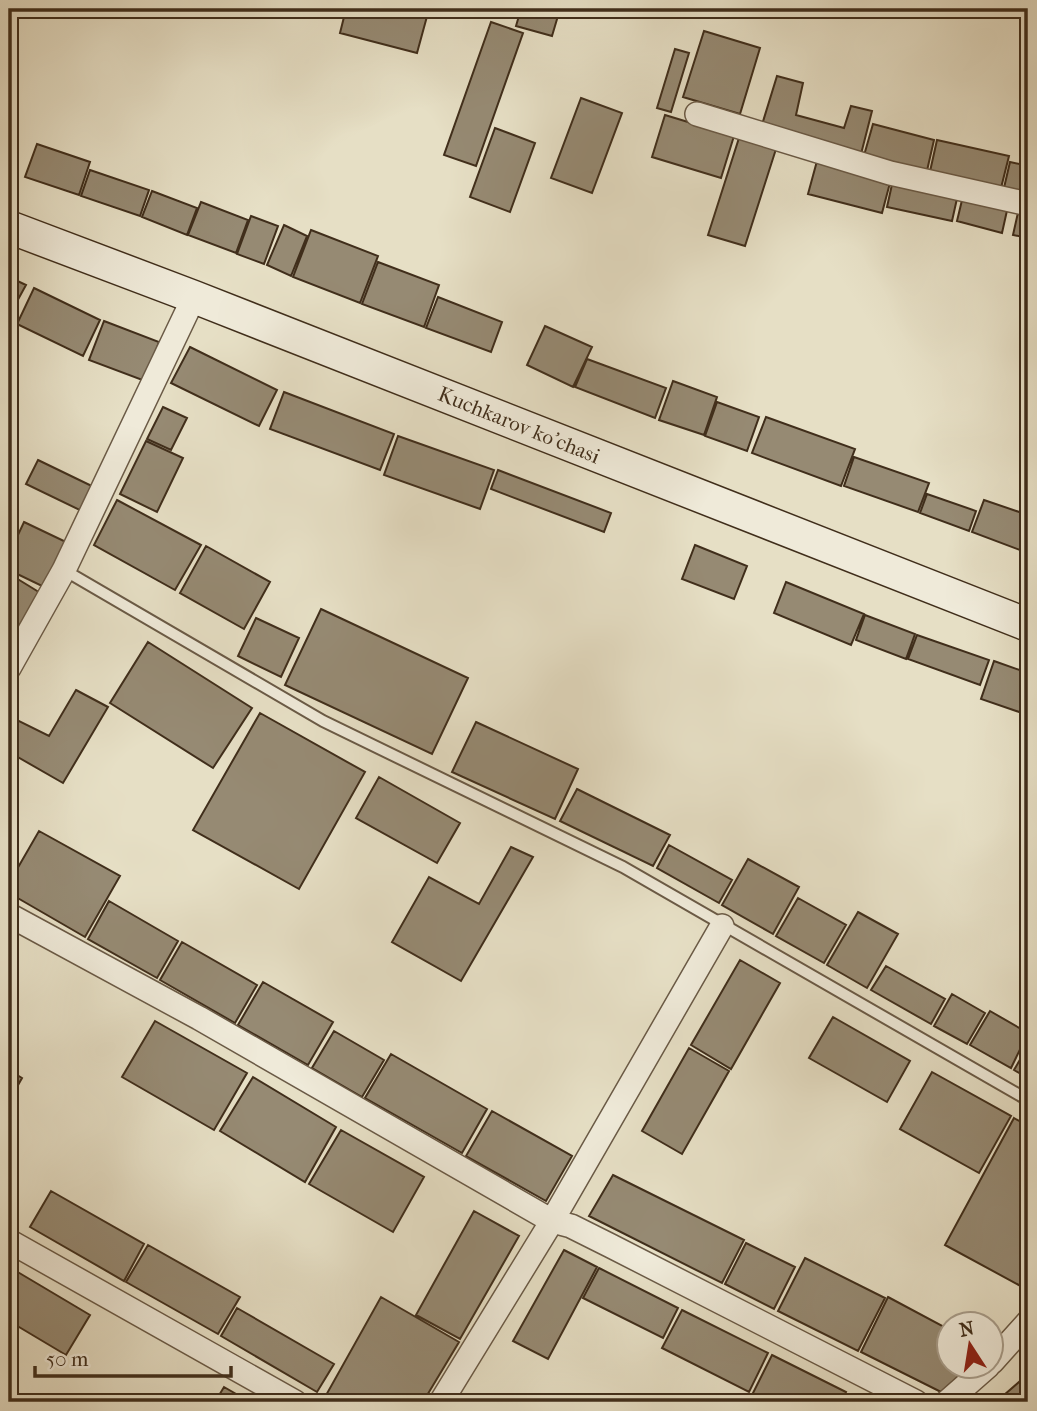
<svg xmlns="http://www.w3.org/2000/svg" width="1037" height="1411" font-family="'IM FELL French Canon',serif">
  <rect width="100%" height="100%" fill="#e6dfc5"/>
  <filter id="stains"><feTurbulence type="fractalNoise" baseFrequency=".00286" numOctaves="4"/><feColorMatrix values="0 0 0 0 .2 0 0 0 0 .09 0 0 0 0 .02 0 0 0 .5 -.17"/></filter>
  <radialGradient id="worn" r=".72"><stop offset=".6" stop-color="#630" stop-opacity="0"/><stop offset="1" stop-color="#630" stop-opacity=".3"/></radialGradient>
  <path fill="#968a73" stroke="#402e1b" stroke-width="2" d="M 346,9 L 429,9 L 417,53 L 340,33 Z
    M 481,9 L 509,9 L 507,16 Z
    M 521,9 L 560,9 L 552,36 L 516,26 Z
    M 491,22 L 523,33 L 476,166 L 444,155 Z
    M 704,31 L 760,48 L 740,114 L 683,97 Z
    M 675,49 L 689,53 L 671,112 L 657,108 Z
    M 777,76 L 803,83 L 796,115 L 844,128 L 851,106 L 872,111 L 860,158 L 761,128 Z
    M 581,98 L 622,113 L 592,193 L 551,178 Z
    M 665,115 L 734,136 L 721,178 L 652,157 Z
    M 873,124 L 934,140 L 926,175 L 863,159 Z
    M 495,128 L 535,143 L 510,212 L 470,197 Z
    M 739,138 L 776,149 L 745,246 L 708,235 Z
    M 937,140 L 1009,156 L 1000,192 L 929,176 Z
    M 37,144 L 90,162 L 79,195 L 25,177 Z
    M 817,161 L 891,179 L 882,213 L 808,194 Z
    M 1010,162 L 1028,166 L 1028,198 L 1003,192 Z
    M 90,170 L 149,190 L 140,216 L 81,196 Z
    M 893,180 L 958,194 L 952,221 L 887,207 Z
    M 152,191 L 197,208 L 187,235 L 142,217 Z
    M 963,196 L 1008,206 L 1002,233 L 957,221 Z
    M 201,202 L 248,220 L 236,253 L 188,235 Z
    M 1019,208 L 1028,210 L 1028,238 L 1013,235 Z
    M 251,216 L 278,226 L 264,264 L 237,254 Z
    M 284,225 L 307,236 L 291,276 L 267,265 Z
    M 311,230 L 378,256 L 360,303 L 293,277 Z
    M 378,262 L 439,285 L 424,327 L 362,304 Z
    M 9,277 L 26,285 L 9,316 Z
    M 34,288 L 100,320 L 83,356 L 17,324 Z
    M 438,297 L 502,322 L 491,352 L 426,328 Z
    M 104,321 L 159,342 L 145,381 L 89,360 Z
    M 545,326 L 592,347 L 573,387 L 527,365 Z
    M 190,347 L 277,390 L 259,426 L 171,383 Z
    M 587,359 L 666,388 L 655,418 L 575,387 Z
    M 673,381 L 717,397 L 704,435 L 659,420 Z
    M 284,392 L 394,434 L 380,470 L 270,429 Z
    M 717,402 L 759,417 L 747,451 L 705,436 Z
    M 163,407 L 187,418 L 171,450 L 147,439 Z
    M 766,417 L 855,449 L 841,486 L 752,453 Z
    M 398,436 L 494,470 L 480,509 L 384,475 Z
    M 146,441 L 183,458 L 157,512 L 120,494 Z
    M 854,457 L 929,483 L 918,512 L 844,486 Z
    M 38,460 L 98,489 L 86,513 L 26,484 Z
    M 498,470 L 611,513 L 604,532 L 491,489 Z
    M 927,494 L 976,511 L 969,531 L 920,513 Z
    M 117,500 L 201,545 L 175,590 L 94,545 Z
    M 984,500 L 1028,515 L 1028,553 L 972,532 Z
    M 24,522 L 66,542 L 44,587 L 9,570 L 9,554 Z
    M 695,545 L 747,566 L 734,599 L 682,579 Z
    M 206,546 L 270,582 L 244,629 L 180,593 Z
    M 16,578 L 42,594 L 22,626 L 9,618 L 9,591 Z
    M 786,582 L 864,614 L 851,645 L 774,613 Z
    M 321,609 L 468,678 L 432,754 L 285,685 Z
    M 865,615 L 915,634 L 906,659 L 856,640 Z
    M 256,618 L 299,638 L 281,677 L 238,656 Z
    M 917,635 L 989,660 L 980,685 L 908,659 Z
    M 148,642 L 252,708 L 213,768 L 110,703 Z
    M 994,661 L 1028,673 L 1028,715 L 981,699 Z
    M 76,690 L 108,707 L 63,783 L 9,752 L 9,716 L 49,736 Z
    M 260,713 L 365,772 L 299,889 L 193,830 Z
    M 476,722 L 578,769 L 555,819 L 452,772 Z
    M 379,777 L 460,823 L 437,863 L 356,818 Z
    M 577,789 L 670,835 L 653,866 L 560,821 Z
    M 39,831 L 120,876 L 85,937 L 9,893 L 9,883 Z
    M 669,845 L 732,880 L 719,903 L 657,868 Z
    M 511,847 L 533,857 L 461,981 L 392,942 L 429,877 L 479,904 Z
    M 748,859 L 799,887 L 773,934 L 722,905 Z
    M 798,898 L 846,925 L 824,963 L 776,936 Z
    M 109,901 L 178,941 L 157,978 L 88,939 Z
    M 858,912 L 898,934 L 867,988 L 827,965 Z
    M 182,942 L 257,985 L 235,1023 L 160,980 Z
    M 740,960 L 780,983 L 731,1069 L 691,1045 Z
    M 886,966 L 945,999 L 931,1024 L 871,990 Z
    M 263,982 L 333,1022 L 308,1065 L 238,1025 Z
    M 952,994 L 985,1013 L 967,1044 L 934,1026 Z
    M 990,1011 L 1028,1033 L 1011,1068 L 970,1045 Z
    M 833,1017 L 910,1061 L 887,1102 L 809,1058 Z
    M 155,1021 L 247,1073 L 214,1130 L 122,1077 Z
    M 334,1031 L 384,1060 L 362,1097 L 312,1068 Z
    M 1028,1046 L 1028,1078 L 1014,1070 Z
    M 689,1048 L 729,1071 L 682,1154 L 642,1131 Z
    M 391,1054 L 487,1109 L 462,1153 L 365,1098 Z
    M 9,1070 L 22,1078 L 9,1101 Z
    M 932,1072 L 1011,1116 L 979,1173 L 900,1129 Z
    M 253,1077 L 336,1127 L 305,1182 L 220,1131 Z
    M 492,1111 L 572,1156 L 546,1201 L 466,1156 Z
    M 1014,1118 L 1028,1126 L 1028,1290 L 945,1245 Z
    M 341,1130 L 424,1177 L 393,1232 L 309,1184 Z
    M 613,1175 L 744,1240 L 722,1283 L 589,1216 Z
    M 51,1191 L 144,1244 L 124,1281 L 30,1227 Z
    M 474,1211 L 519,1236 L 460,1339 L 416,1315 Z
    M 746,1243 L 795,1267 L 774,1309 L 725,1284 Z
    M 148,1245 L 240,1297 L 218,1334 L 126,1282 Z
    M 564,1250 L 597,1267 L 548,1359 L 513,1341 Z
    M 805,1258 L 885,1298 L 858,1351 L 778,1311 Z
    M 599,1268 L 678,1308 L 663,1338 L 583,1298 Z
    M 16,1271 L 90,1315 L 66,1355 L 9,1321 L 9,1284 Z
    M 381,1297 L 459,1342 L 423,1402 L 334,1402 L 325,1397 Z
    M 888,1297 L 950,1330 L 950,1366 L 970,1366 L 941,1392 L 861,1352 Z
    M 237,1308 L 334,1364 L 317,1392 L 221,1336 Z
    M 682,1310 L 768,1353 L 749,1392 L 662,1348 Z
    M 772,1355 L 846,1392 L 841,1402 L 770,1402 L 753,1393 Z
    M 1019,1382 L 1028,1392 L 1028,1402 L 996,1402 Z
    M 224,1387 L 250,1402 L 215,1402 Z"/>
  <g fill="none" stroke-linecap="round" stroke-linejoin="round">
    <g stroke="#6a5a46" stroke-width="14">
      <path id="lane" d="M 64,570 L 323,721 L 623,867 L 1028,1100"/>
    </g>
    <g stroke="#6a5a46" stroke-width="26">
      <path id="street" d="M 697,114 L 890,173 L 1028,204
        M 9,668 L 64,570 L 194,297
        M 9,915 L 199,1018 L 552,1221 L 571,1226 L 611,1246 L 916,1402
        M 9,1241 L 295,1402
        M 992,1362 L 1028,1322
        M 441,1402 L 552,1221 L 722,926
        M 947,1402 L 988,1366"/>
    </g>
    <g stroke="#402e1b" stroke-width="35">
      <path id="secondary" d="M 9,227 L 194,297 L 1028,625"/>
    </g>
    <use href="#lane" stroke="#efead9" stroke-width="10"/>
    <use href="#street" stroke="#efead9" stroke-width="23"/>
    <use href="#secondary" stroke="#efead9" stroke-width="32"/>
  </g>
  <g text-anchor="middle" stroke-width="7" stroke-linejoin="round" paint-order="stroke">
    <g font-size="21" fill="#402e1b" stroke="#efead9">
      <text transform="translate(519 425) rotate(22)" y="7">Kuchkarov ko'chasi</text>
    </g>
  </g>
  <rect width="1037" height="1411" fill="none" stroke="#e6dfc5" stroke-width="35"/>
  <rect x="10" y="10" width="1016" height="1390" fill="none" stroke="#402e1b" stroke-width="3.5"/>
  <rect x="18" y="18" width="1002" height="1376" fill="none" stroke="#402e1b" stroke-width="2"/>
  <g transform="translate(970 1345) rotate(348)"><circle r="33" fill="#efead9" stroke="#a99f8d" stroke-width="2"/>
  <path d="M0-5L12 26L0 18L-12 26Z" fill="#8f2418"/>
  <text y="-10" font-size="19" font-weight="bold" text-anchor="middle" fill="#402e1b">N</text>
  </g>
  <path d="M35 1366v10h196v-10" fill="none" stroke="#402e1b" stroke-width="3.5"/>
  <text x="46" y="1366" font-size="21" fill="#402e1b" stroke="#efead9" stroke-width="5" paint-order="stroke">50 m</text>
  <rect width="100%" height="100%" filter="url(#stains)"/>
  <rect width="100%" height="100%" fill="url(#worn)"/>
</svg>
